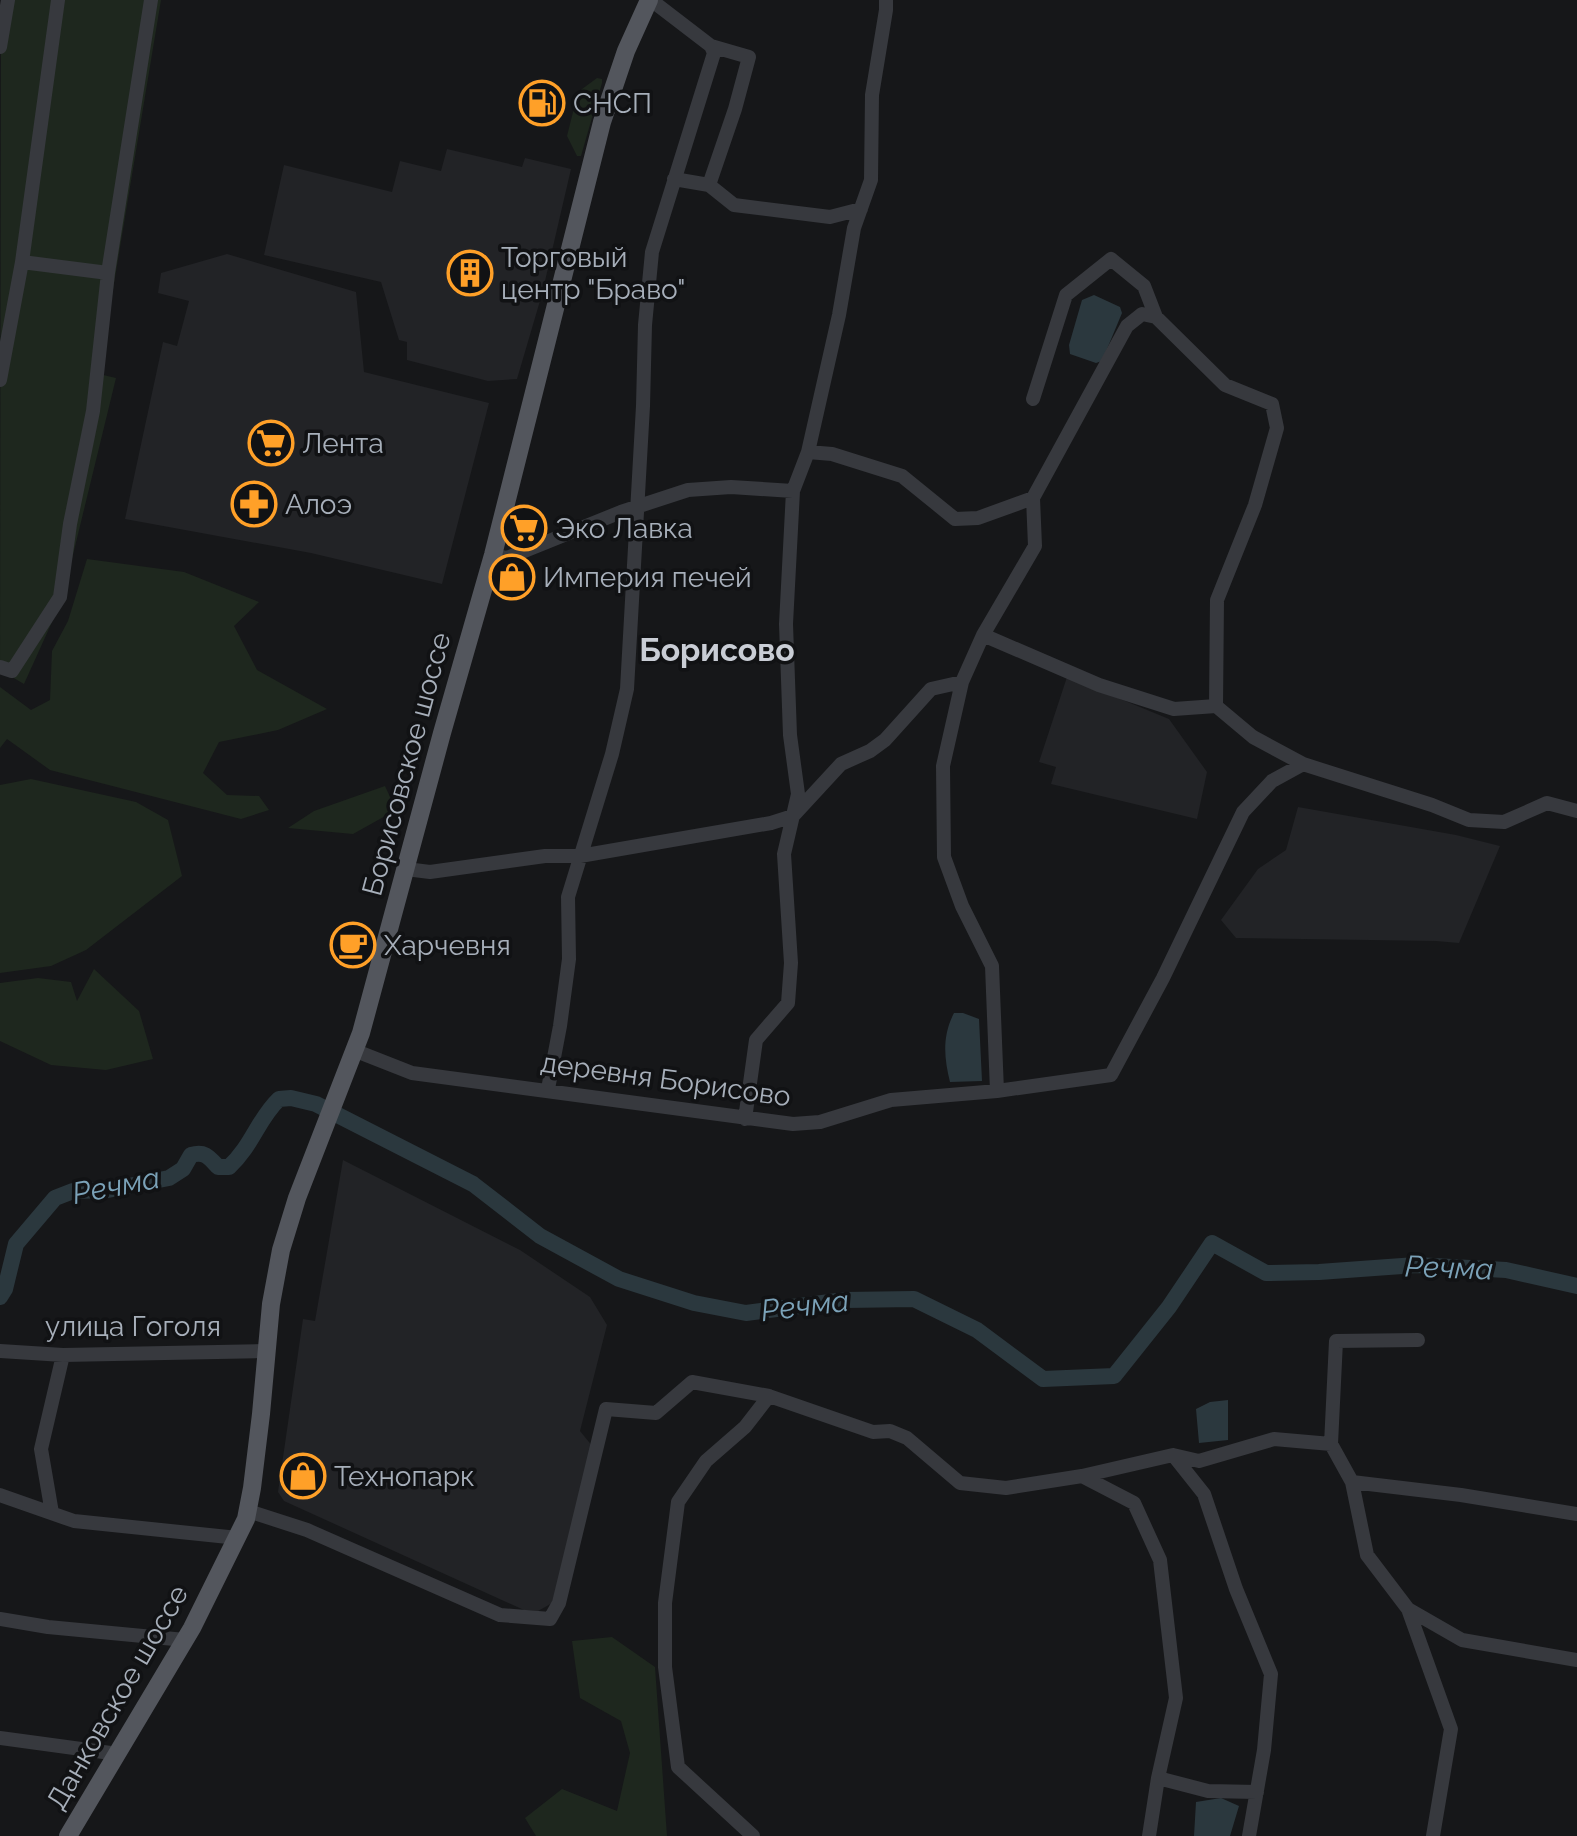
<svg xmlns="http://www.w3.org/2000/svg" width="1577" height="1836" font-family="Raleway,sans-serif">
  <rect width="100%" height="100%" fill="#161719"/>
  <path fill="#222326" d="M 447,149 L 522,167 L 525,158 L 571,169 L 542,294 L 517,379 L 488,381 L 407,360 L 407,342 L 399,340 L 381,282 L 264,255 L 284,165 L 392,192 L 400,161 L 441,171 Z
    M 227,254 L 356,292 L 364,372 L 489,403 L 442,584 L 311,553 L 125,519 L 163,342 L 177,346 L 189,301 L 158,293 L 161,273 Z
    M 1067,677 L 1169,719 L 1207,772 L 1197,819 L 1051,784 L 1056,767 L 1039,762 Z
    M 1298,807 L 1456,835 L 1500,846 L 1459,943 L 1436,941 L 1236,938 L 1221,920 L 1258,869 L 1286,850 Z
    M 343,1160 L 520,1250 L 590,1297 L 607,1325 L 580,1431 L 593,1447 L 554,1602 L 538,1611 L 524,1610 L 284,1501 L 278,1492 L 303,1319 L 315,1321 Z"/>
  <path fill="#1e271e" d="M 1,0 L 161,0 L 99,374 L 116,378 L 62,600 L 24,684 L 0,670 Z
    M 597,78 L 602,79 L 602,83 L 581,156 L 577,156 L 567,136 L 578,92 Z
    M 87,559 L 184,572 L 259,602 L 234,626 L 257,670 L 327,709 L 278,730 L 219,742 L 203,773 L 227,795 L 259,796 L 269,810 L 241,819 L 50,770 L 7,739 L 0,748 L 0,687 L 31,710 L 50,700 L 52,651 L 68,621 Z
    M 31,779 L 136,802 L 168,820 L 182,876 L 86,950 L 51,966 L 0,973 L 0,785 Z
    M 385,786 L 396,810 L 353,834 L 288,828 L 314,811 Z
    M 94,969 L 139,1011 L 153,1059 L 106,1070 L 51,1065 L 0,1041 L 0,983 L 38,978 L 71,982 L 77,1001 Z
    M 612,1637 L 655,1667 L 667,1836 L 536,1836 L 525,1818 L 562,1789 L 617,1811 L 630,1753 L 621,1721 L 580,1698 L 572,1641 Z"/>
  <path fill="#2b383e" d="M 1094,295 L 1120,307 L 1122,313 L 1102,361 L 1096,363 L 1070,354 L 1069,345 L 1082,300 Z
    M 954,1013 L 963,1013 L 979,1019 L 982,1081 L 950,1082 C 944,1058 942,1036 954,1013 Z
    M 1228,1400 L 1228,1440 L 1199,1443 L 1196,1409 L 1210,1402 Z
    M 1221,1798 L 1239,1806 L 1230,1836 L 1194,1836 L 1196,1802 Z"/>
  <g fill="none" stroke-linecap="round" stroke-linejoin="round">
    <path stroke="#2b383e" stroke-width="16" d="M 0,1297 L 5,1289 L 16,1244 L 55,1198 L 73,1191 L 108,1190 L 169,1178 L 183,1169 L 191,1155 C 205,1151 209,1157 218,1167 L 229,1167 C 252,1146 258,1119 279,1099 L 291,1098 L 316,1104 L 473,1184 L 540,1236 L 619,1279 L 694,1303 L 746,1313 L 845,1300 L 914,1299 L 977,1330 L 1043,1379 L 1114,1376 L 1169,1307 L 1212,1243 L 1266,1273 L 1319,1272 L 1416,1265 L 1506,1270 L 1577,1286"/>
    <path stroke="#37393e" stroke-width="14" d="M 0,47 L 8,0
      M 674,179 L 709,185 L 734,205 L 830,217 L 861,209
      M 709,185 L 735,109 L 749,57 L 711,46
      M 22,262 L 108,273
      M 0,380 L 22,262 L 58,0
      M 1033,399 L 1066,295 L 1111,259 L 1144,286 L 1156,317
      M 808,452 L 832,454 L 902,476 L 955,519 L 978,518 L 1033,498
      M 493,555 L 507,558 L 621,512 L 688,490 L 731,487 L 793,491
      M 983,635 L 1099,685 L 1174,709 L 1216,706
      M 0,667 L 12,671 L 60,597 L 70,524 L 93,411 L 108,273 L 151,0
      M 406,869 L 430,872 L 545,856 L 580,856 L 771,823 L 793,816 L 841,764 L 870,751 L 885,740 L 931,689 L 962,682
      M 356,1051 L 412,1073 L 793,1124 L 820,1122 L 891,1100 L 997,1091 L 1111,1075 L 1163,978 L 1243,812 L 1272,781 L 1303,764 L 1432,805 L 1469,820 L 1504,822 L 1547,803 L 1577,811
      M 548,1089 L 560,1026 L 569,959 L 568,897 L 612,754 L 627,689 L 643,406 L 645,325 L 652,252 L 714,53 L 711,46 L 651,0
      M 997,1091 L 992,966 L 962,906 L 944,857 L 943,766 L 962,682 L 983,635 L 1035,546 L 1033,498 L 1127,326 L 1142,314 L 1156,317 L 1225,385 L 1272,404 L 1277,428 L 1255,505 L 1217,600 L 1216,706 L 1253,737 L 1303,764
      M 745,1119 L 756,1040 L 788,1003 L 791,963 L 784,854 L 798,794 L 790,735 L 786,624 L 793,491 L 808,452 L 839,315 L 854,228 L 871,180 L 872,95 L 886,10 L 886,0
      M 1418,1340 L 1336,1341 L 1331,1444 L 1352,1482 L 1367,1555 L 1408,1609 L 1451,1729 L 1433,1836
      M 0,1351 L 63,1355 L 266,1351
      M 1173,1455 L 1204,1494 L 1236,1589 L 1271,1674 L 1264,1750 L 1249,1836
      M 1082,1476 L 1134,1503 L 1160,1560 L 1176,1698 L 1158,1778 L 1149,1836
      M 1352,1482 L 1461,1495 L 1577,1514
      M 0,1495 L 74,1521 L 238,1538
      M 248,1511 L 307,1530 L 500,1615 L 550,1619 L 559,1603 L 606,1409 L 656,1413 L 692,1382 L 769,1396 L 873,1432 L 890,1431 L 907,1438 L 960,1483 L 1006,1488 L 1082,1476 L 1173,1455 L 1199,1461 L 1274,1439 L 1331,1444
      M 52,1513 L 41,1449 L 63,1355
      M 1408,1609 L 1462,1640 L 1577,1660
      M 0,1619 L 48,1627 L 185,1640
      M 0,1738 L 118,1754
      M 1158,1778 L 1208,1791 L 1257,1792
      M 753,1836 L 678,1767 L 665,1667 L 665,1603 L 678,1502 L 706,1461 L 745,1427 L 769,1396"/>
    <path stroke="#53565d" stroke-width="18" d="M 68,1836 L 192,1628 L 246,1519 L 252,1488 L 261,1414 L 271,1304 L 281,1250 L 297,1198 L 361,1033 L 442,733 L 493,555 L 602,122 L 626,51 L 649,0"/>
  </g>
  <defs>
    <g id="fuel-ring" transform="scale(2.3)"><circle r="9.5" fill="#111214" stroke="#ffa028" stroke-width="1.5"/><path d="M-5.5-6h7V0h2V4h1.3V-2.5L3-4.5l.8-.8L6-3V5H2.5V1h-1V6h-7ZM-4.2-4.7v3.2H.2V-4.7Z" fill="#ffa028"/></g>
    <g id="building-ring" transform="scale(2.3)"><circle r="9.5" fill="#111214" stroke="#ffa028" stroke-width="1.5"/><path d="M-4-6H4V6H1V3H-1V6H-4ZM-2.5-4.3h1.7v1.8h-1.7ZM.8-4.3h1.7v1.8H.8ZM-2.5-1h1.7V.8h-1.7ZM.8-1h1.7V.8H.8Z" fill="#ffa028"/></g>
    <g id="supermarket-ring" transform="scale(2.3)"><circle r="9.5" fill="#111214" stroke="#ffa028" stroke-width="1.5"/><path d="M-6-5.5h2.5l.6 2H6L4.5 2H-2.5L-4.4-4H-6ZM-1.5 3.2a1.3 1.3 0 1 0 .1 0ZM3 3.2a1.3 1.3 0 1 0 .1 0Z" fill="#ffa028"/></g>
    <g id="pharmacy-ring" transform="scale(2.3)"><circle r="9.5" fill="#111214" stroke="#ffa028" stroke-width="1.5"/><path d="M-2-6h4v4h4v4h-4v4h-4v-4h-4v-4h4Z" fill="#ffa028"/></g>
    <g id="shop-ring" transform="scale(2.3)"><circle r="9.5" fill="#111214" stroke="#ffa028" stroke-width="1.5"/><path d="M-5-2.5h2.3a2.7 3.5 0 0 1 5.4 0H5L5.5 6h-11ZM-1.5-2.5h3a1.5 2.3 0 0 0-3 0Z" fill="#ffa028"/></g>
    <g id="cafe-ring" transform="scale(2.3)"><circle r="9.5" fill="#111214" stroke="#ffa028" stroke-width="1.5"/><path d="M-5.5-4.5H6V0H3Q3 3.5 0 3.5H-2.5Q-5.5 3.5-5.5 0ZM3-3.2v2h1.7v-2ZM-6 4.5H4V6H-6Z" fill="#ffa028"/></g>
  </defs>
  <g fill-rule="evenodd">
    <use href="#fuel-ring" x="542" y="103"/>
    <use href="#building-ring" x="470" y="273"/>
    <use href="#supermarket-ring" x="271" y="443"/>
    <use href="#pharmacy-ring" x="254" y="504"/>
    <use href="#supermarket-ring" x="524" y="528"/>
    <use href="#shop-ring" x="512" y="577"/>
    <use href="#cafe-ring" x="353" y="945"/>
    <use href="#shop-ring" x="303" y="1476"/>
  </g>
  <g text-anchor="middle" stroke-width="7" stroke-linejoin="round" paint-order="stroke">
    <g font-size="28" fill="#a7afba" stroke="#111214" text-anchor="start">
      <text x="573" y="113">СНСП</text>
      <text x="501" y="267">Торговый<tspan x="501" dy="32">центр "Браво"</tspan></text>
      <text x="302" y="453">Лента</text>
      <text x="285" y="514">Алоэ</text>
      <text x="555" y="538">Эко Лавка</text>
      <text x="543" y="587">Империя печей</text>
      <text x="384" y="955">Харчевня</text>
      <text x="334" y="1486">Технопарк</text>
    </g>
    <g font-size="28" fill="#a7afba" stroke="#111214">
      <text transform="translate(406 764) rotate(-75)" y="10">Борисовское шоссе</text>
      <text transform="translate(666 1079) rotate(8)" y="10">деревня Борисово</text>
      <text x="133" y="1336">улица Гоголя</text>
      <text transform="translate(117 1697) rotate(-60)" y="10">Данковское шоссе</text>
    </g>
    <g font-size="30" font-style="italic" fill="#7ba2b8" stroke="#111214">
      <text transform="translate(116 1186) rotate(-11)" y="10">Речма</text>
      <text transform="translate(1449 1268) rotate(2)" y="10">Речма</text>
      <text transform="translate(805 1306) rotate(-7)" y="10">Речма</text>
    </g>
    <g font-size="32" font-weight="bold" fill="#c9cdd5" stroke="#111214">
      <text x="717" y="661">Борисово</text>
    </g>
  </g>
</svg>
